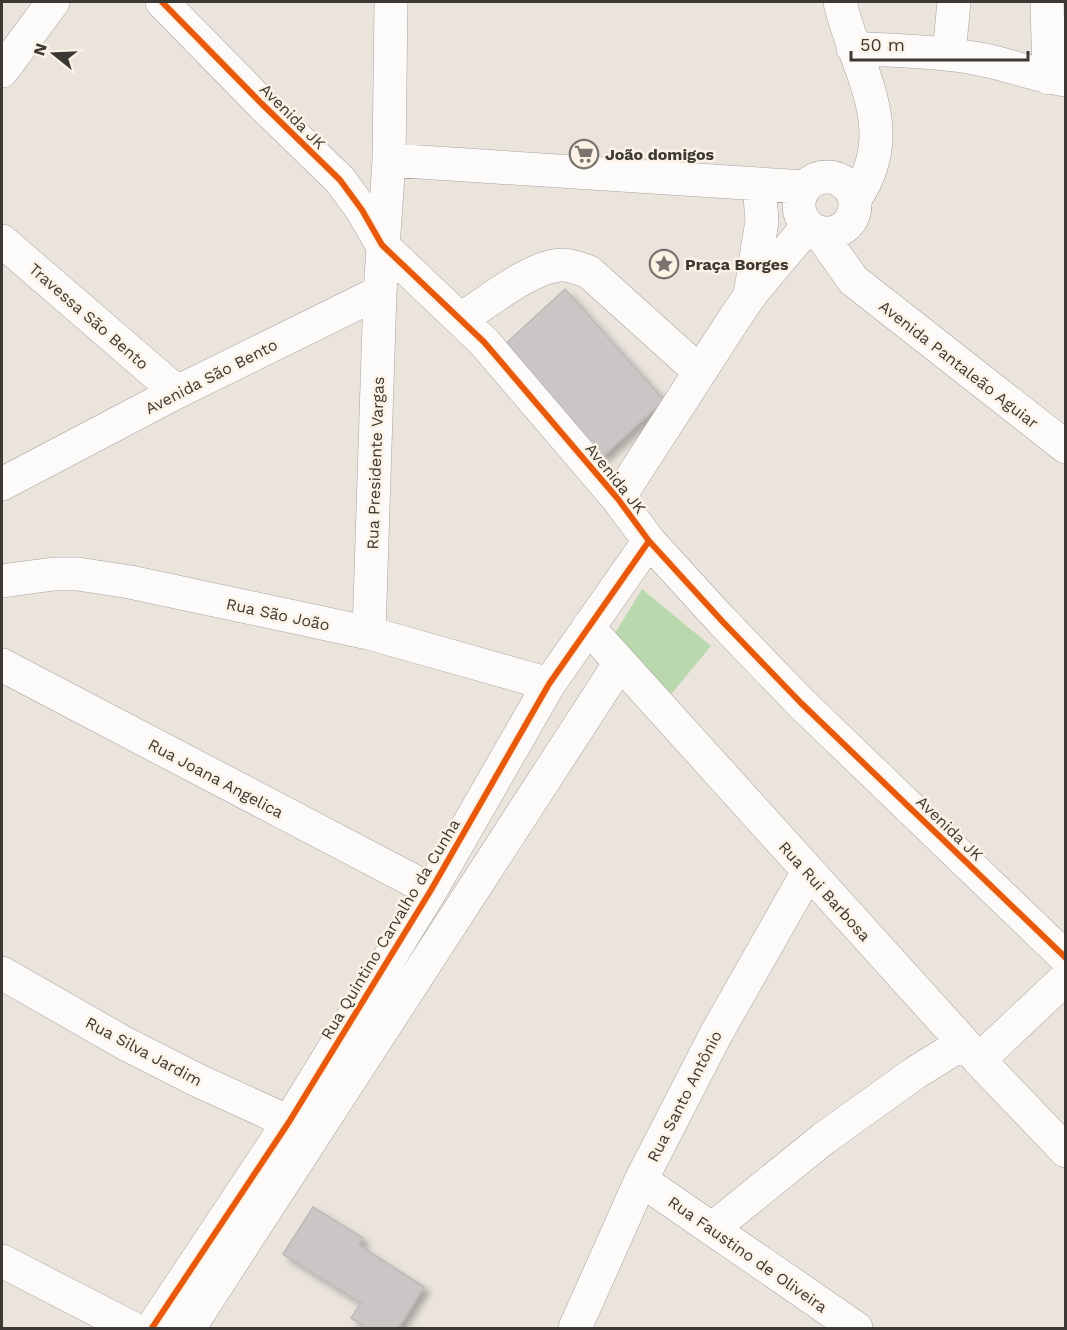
<svg xmlns="http://www.w3.org/2000/svg" width="1067" height="1330" font-family="'Work Sans',sans-serif">
  <defs>
    <filter id="shadow"><feDropShadow dx="5.5" dy="5.5" stdDeviation="3" flood-color="#0004"/></filter>
  </defs>
  <rect width="100%" height="100%" fill="#eae4dd"/>
  <path fill="#b9d8ad" d="M 642,589 L 711,646 L 667,699 L 609,643 Z"/>
  <path fill="#c9c6c5" stroke="#bcb9b8" stroke-width="1.5" filter="url(#shadow)" d="M 565,289 L 664,400 L 602,457 L 502,347 Z
    M 313,1207 L 363,1238 L 359,1245 L 424,1287 L 398,1328 L 367,1328 L 351,1318 L 361,1303 L 283,1254 Z"/>
  <g fill="none" stroke-linecap="round" stroke-linejoin="round">
    <g stroke="#a7a39e" stroke-width="34">
      <path id="minor" d="M 162,2 L 261,103 L 340,180 L 362,210 L 382,245 L 484,342 L 618,499 L 649,541 L 722,621 L 801,703 L 1066,958
        M 840,2 C 856,72 903,129 855,199
        M 1047,2 L 1049,78
        M 853,48 C 895,51 938,51 979,59 C 1008,64 1036,76 1066,80
        M 949,54 L 954,2
        M 2,71 L 53,2
        M 389,160 L 805,187
        M799 205a28 28 0 1 1 56 0a28 28 0 1 1-56 0Z
        M 820,233 L 853,280 L 1066,447
        M 2,241 L 177,392
        M 750,295 L 762,221 L 759,184
        M 461,319 C 486,303 533,265 562,265 C 572,265 581,269 589,272 L 700,372
        M 2,484 L 177,392 L 380,292 L 389,160 L 391,2
        M 618,499 L 736,316 L 754,290 L 808,226
        M 2,581 L 54,574 L 78,574 L 130,582 L 369,633 L 549,684
        M 588,627 L 979,1060 L 1066,1151
        M 369,633 L 380,292
        M 2,665 L 431,890
        M 2,973 L 124,1043 L 199,1081 L 289,1122
        M 979,1060 L 1066,978
        M 641,1180 L 856,1328
        M 712,1229 L 823,1139 L 915,1073 L 963,1043
        M 2,1261 L 132,1328
        M 152,1328 L 289,1122 L 431,890 L 549,684 L 649,541
        M 189,1328 L 620,663
        M 575,1328 L 641,1180 L 716,1034 L 808,872"/>
    </g>
    <use href="#minor" stroke="#fcfbfa" stroke-width="33"/>
    <g stroke="#fcf2e5" stroke-width="10">
      <path id="cycleway" d="M 162,2 L 261,103 L 340,180 L 362,210 L 382,245 L 484,342 L 618,499 L 649,541 L 722,621 L 801,703 L 1066,958
        M 152,1328 L 289,1122 L 431,890 L 549,684 L 649,541"/>
    </g>
    <use href="#cycleway" stroke="#e8590c" stroke-width="6"/>
  </g>
  <defs>
    <g id="supermarket-ring" transform="scale(1.5)"><circle r="9.5" fill="#fcf2e5" stroke="#79746e" stroke-width="1.5"/><path d="M-6-5.5h2.5l.6 2H6L4.5 2H-2.5L-4.4-4H-6ZM-1.5 3.2a1.3 1.3 0 1 0 .1 0ZM3 3.2a1.3 1.3 0 1 0 .1 0Z" fill="#79746e"/></g>
    <g id="sight-ring" transform="scale(1.5)"><circle r="9.5" fill="#fcf2e5" stroke="#79746e" stroke-width="1.5"/><path d="M0-6L1.8-2.2L6-1.7L2.9 1.2L3.7 5.4L0 3.3L-3.7 5.4L-2.9 1.2L-6-1.7L-1.8-2.2Z" fill="#79746e"/></g>
  </defs>
  <g fill-rule="evenodd">
    <use href="#supermarket-ring" x="584" y="154"/>
    <use href="#sight-ring" x="664" y="264"/>
  </g>
  <g text-anchor="middle" stroke-width="5" stroke-linejoin="round" paint-order="stroke">
    <g font-size="16" fill="#3c3833" stroke="#fcf2e5">
      <text transform="translate(293 116) rotate(45)" y="6">Avenida JK</text>
      <text transform="translate(89 316) rotate(41)" y="6">Travessa São Bento</text>
      <text transform="translate(959 364) rotate(38)" y="6">Avenida Pantaleão Aguiar</text>
      <text transform="translate(211 376) rotate(-27)" y="6">Avenida São Bento</text>
      <text transform="translate(375 463) rotate(-88)" y="6">Rua Presidente Vargas</text>
      <text transform="translate(616 478) rotate(51)" y="6">Avenida JK</text>
      <text transform="translate(278 614) rotate(12)" y="6">Rua São João</text>
      <text transform="translate(216 778) rotate(28)" y="6">Rua Joana Angelica</text>
      <text transform="translate(950 828) rotate(44)" y="6">Avenida JK</text>
      <text transform="translate(825 891) rotate(48)" y="6">Rua Rui Barbosa</text>
      <text transform="translate(390 929) rotate(-59)" y="6">Rua Quintino Carvalho da Cunha</text>
      <text transform="translate(144 1051) rotate(28)" y="6">Rua Silva Jardim</text>
      <text transform="translate(684 1096) rotate(-63)" y="6">Rua Santo Antônio</text>
      <text transform="translate(748 1254) rotate(35)" y="6">Rua Faustino de Oliveira</text>
    </g>
    <g font-size="16" font-weight="bold" fill="#3c3833" stroke="#fcf2e5" text-anchor="start">
      <text x="605" y="160">João domigos</text>
      <text x="685" y="270">Praça Borges</text>
    </g>
  </g>
  <rect width="1067" height="1330" fill="none" stroke="#3c3833" stroke-width="6"/>
  <g transform="translate(54 54) rotate(288)" stroke="#fcf2e5" stroke-width="4.5" paint-order="stroke">
  <path d="M0-4.5L10 22L0 15L-10 22Z" fill="#3c3833"/>
  <text y="-9" font-size="16" font-weight="bold" text-anchor="middle" fill="#3c3833">N</text>
  </g>
  <path d="M851 51v9h177v-9" fill="none" stroke="#3c3833" stroke-width="3"/>
  <text x="860" y="51" font-size="18" fill="#3c3833" stroke="#fcf2e5" stroke-width="4.5" paint-order="stroke">50 m</text>
</svg>
